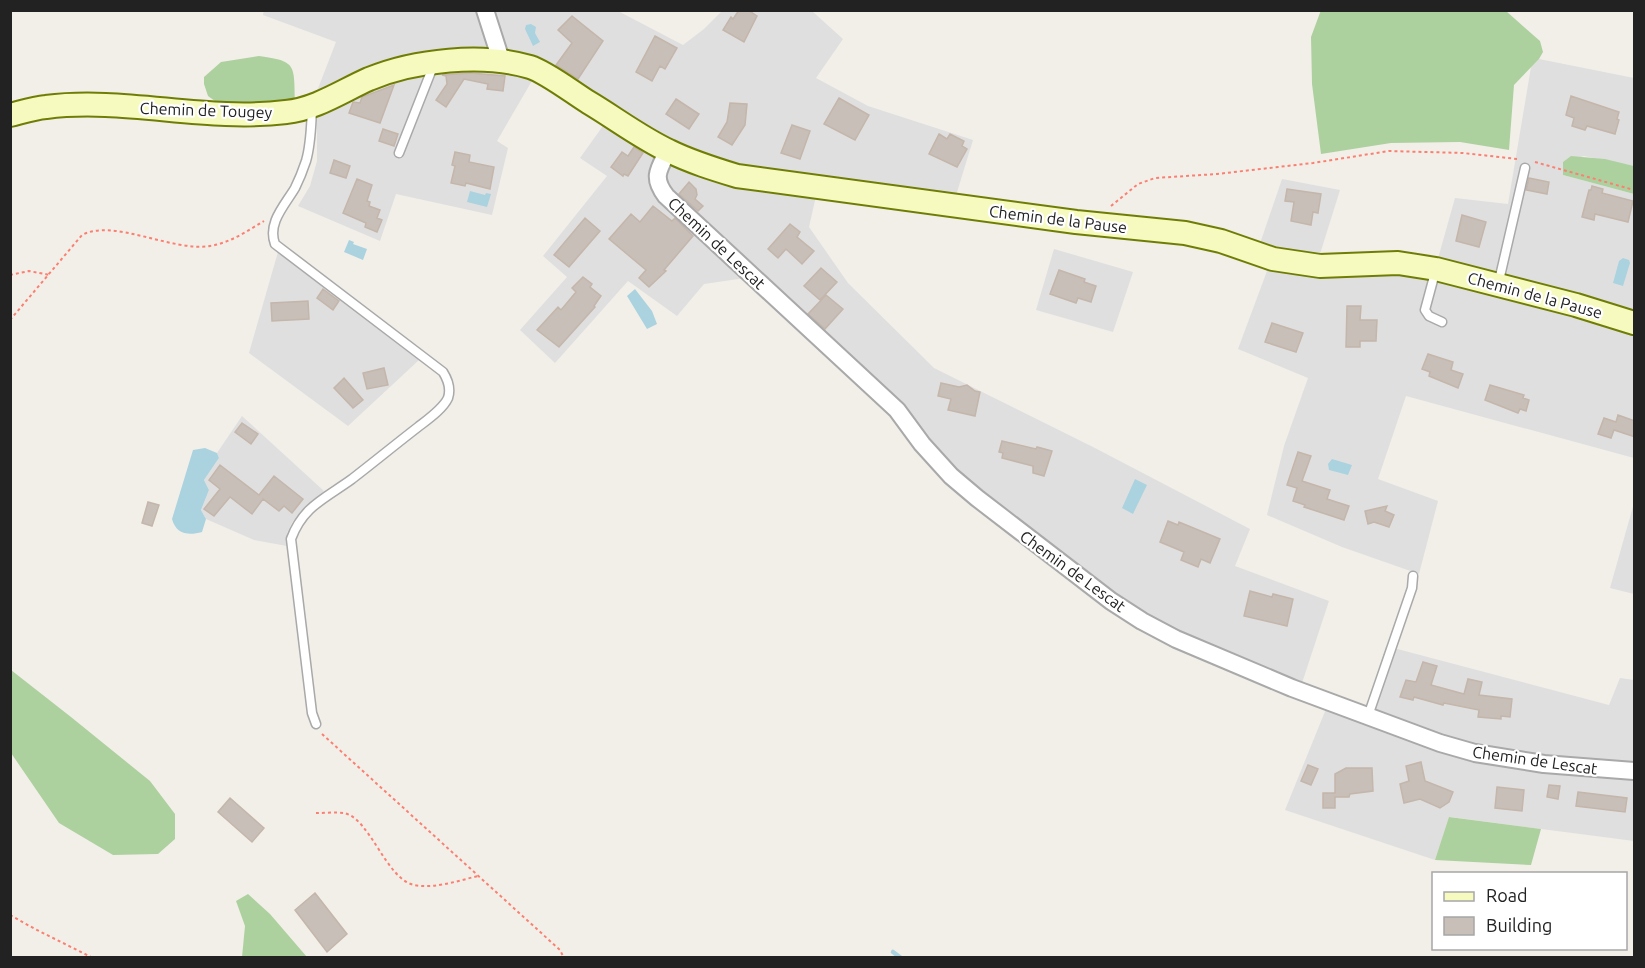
<svg xmlns="http://www.w3.org/2000/svg" width="1645" height="968" font-family="Ubuntu,sans-serif">
  <rect width="100%" height="100%" fill="#f2efe9"/>
  <path fill="#e0dfdf" d="M 264,10 L 618,11 L 683,45 L 704,29 L 722,11 L 812,11 L 843,39 L 816,78 L 868,106 L 973,140 L 950,215 L 816,196 L 809,227 L 848,283 L 934,368 L 1093,447 L 1250,529 L 1235,566 L 1329,601 L 1302,683 L 1178,634 L 1116,596 L 948,464 L 745,278 L 704,284 L 677,316 L 628,281 L 555,363 L 520,330 L 567,277 L 543,256 L 607,176 L 580,158 L 605,123 L 533,79 L 497,141 L 508,148 L 492,215 L 396,194 L 380,241 L 298,206 L 310,186 L 317,161 L 317,91 L 336,42 L 263,15 Z
    M 1539,59 L 1634,78 L 1634,166 L 1584,156 L 1563,162 L 1563,175 L 1634,194 L 1634,458 L 1406,396 L 1378,479 L 1438,501 L 1419,574 L 1342,547 L 1267,515 L 1284,446 L 1308,378 L 1238,349 L 1267,271 L 1253,264 L 1282,179 L 1340,190 L 1320,254 L 1377,254 L 1437,262 L 1455,198 L 1508,204 L 1531,67 Z
    M 1054,249 L 1133,272 L 1113,332 L 1036,310 Z
    M 278,252 L 419,360 L 348,426 L 249,353 Z
    M 242,416 L 324,491 L 293,521 L 287,533 L 287,546 L 254,540 L 206,519 L 201,510 L 209,490 L 204,480 L 219,458 L 217,453 Z
    M 1634,503 L 1634,594 L 1610,588 Z
    M 1386,646 L 1609,705 L 1620,678 L 1634,680 L 1634,841 L 1450,817 L 1435,860 L 1285,810 L 1326,709 L 1362,723 Z"/>
  <path fill="#add19e" d="M 1321,10 L 1506,11 L 1540,41 L 1543,52 L 1539,59 L 1514,85 L 1509,150 L 1460,142 L 1391,143 L 1321,154 L 1312,84 L 1311,37 Z
    M 259,56 C 297,61 294,65 295,102 L 271,106 L 219,104 L 208,96 L 204,84 L 204,77 L 221,62 Z
    M 1571,156 L 1605,159 L 1634,166 L 1634,194 L 1563,175 L 1563,162 Z
    M 11,670 L 71,717 L 150,781 L 175,814 L 175,839 L 158,854 L 113,855 L 59,823 L 11,753 Z
    M 1449,817 L 1541,829 L 1531,865 L 1435,860 Z
    M 248,894 L 270,914 L 307,957 L 242,957 L 245,926 L 236,901 Z"/>
  <path fill="#aad3df" d="M 531,24 L 536,27 L 535,33 L 540,42 L 533,46 L 525,29 L 526,25 Z
    M 470,191 L 485,195 L 486,193 L 491,194 L 487,207 L 467,202 Z
    M 349,240 L 354,242 L 353,244 L 367,249 L 363,260 L 344,252 Z
    M 1623,258 L 1629,260 L 1630,263 L 1623,286 L 1613,283 L 1619,261 Z
    M 635,289 L 652,311 L 657,324 L 647,329 L 627,296 Z
    M 205,448 L 217,453 L 219,458 L 204,480 L 209,490 L 201,510 L 206,519 L 202,532 C 188,536 176,534 172,519 L 193,450 Z
    M 1332,459 L 1352,465 L 1348,475 L 1329,470 L 1328,464 Z
    M 1135,479 L 1147,485 L 1133,514 L 1122,508 Z"/>
  <g fill="none" stroke-linecap="round" stroke-linejoin="round">
    <path stroke="#aad3df" stroke-width="4.5" d="M 893,952 L 901,958"/>
  </g>
  <path fill="#c7bfb8" stroke="#c4b6ab" stroke-width="1.5" d="M 739,10 L 748,10 L 757,16 L 744,42 L 723,30 L 731,17 L 733,19 Z
    M 572,16 L 603,41 L 578,79 L 556,65 L 572,43 L 558,30 Z
    M 655,36 L 677,48 L 665,69 L 660,66 L 652,81 L 636,72 Z
    M 471,73 L 505,76 L 503,91 L 487,89 L 488,84 L 464,79 L 446,107 L 436,100 L 447,84 L 446,76 L 442,75 Z
    M 394,85 L 380,123 L 349,113 L 353,102 L 360,103 L 362,97 Z
    M 1571,96 L 1619,112 L 1617,119 L 1619,120 L 1615,134 L 1587,126 L 1585,130 L 1572,126 L 1574,118 L 1566,115 Z
    M 839,98 L 869,115 L 855,140 L 824,124 Z
    M 676,99 L 699,114 L 689,129 L 666,114 Z
    M 730,103 L 747,104 L 745,125 L 732,145 L 718,137 L 727,122 Z
    M 792,125 L 810,131 L 800,159 L 781,153 Z
    M 383,129 L 398,134 L 394,146 L 379,141 Z
    M 939,134 L 947,139 L 950,134 L 964,141 L 962,146 L 967,149 L 957,167 L 929,154 Z
    M 634,147 L 643,153 L 628,176 L 624,174 L 623,176 L 611,167 L 622,152 L 628,156 Z
    M 455,152 L 470,155 L 469,162 L 494,167 L 490,189 L 466,183 L 465,186 L 451,183 L 455,166 L 452,165 Z
    M 334,160 L 350,166 L 346,178 L 330,173 Z
    M 1529,178 L 1549,182 L 1547,194 L 1526,190 Z
    M 357,179 L 372,185 L 367,201 L 370,202 L 369,206 L 380,210 L 377,218 L 382,220 L 377,232 L 365,227 L 366,223 L 343,213 Z
    M 689,182 L 696,189 L 697,195 L 695,199 L 703,206 L 698,211 L 679,194 Z
    M 1592,186 L 1603,189 L 1602,193 L 1633,201 L 1628,222 L 1595,214 L 1594,220 L 1582,217 L 1589,190 L 1591,190 Z
    M 1287,189 L 1321,194 L 1318,213 L 1313,212 L 1311,225 L 1291,221 L 1294,202 L 1285,201 Z
    M 653,206 L 672,221 L 675,218 L 693,236 L 664,270 L 666,271 L 649,287 L 639,278 L 646,270 L 609,239 L 631,214 L 640,222 Z
    M 1462,215 L 1486,222 L 1479,247 L 1456,241 Z
    M 585,218 L 600,231 L 569,267 L 554,255 Z
    M 790,224 L 800,232 L 797,237 L 814,251 L 802,264 L 786,249 L 778,258 L 768,249 Z
    M 821,268 L 837,282 L 820,300 L 804,286 Z
    M 1059,270 L 1085,279 L 1084,282 L 1096,286 L 1091,302 L 1078,298 L 1076,303 L 1050,294 Z
    M 583,277 L 592,284 L 590,287 L 601,296 L 594,306 L 595,307 L 559,347 L 537,330 L 558,307 L 561,310 L 576,292 L 572,288 Z
    M 323,289 L 339,301 L 333,310 L 317,298 Z
    M 826,295 L 843,309 L 825,329 L 808,314 Z
    M 308,301 L 309,319 L 272,321 L 271,303 Z
    M 1347,306 L 1361,306 L 1360,320 L 1377,320 L 1376,341 L 1360,341 L 1360,347 L 1346,347 Z
    M 1272,323 L 1303,333 L 1296,352 L 1265,342 Z
    M 1428,354 L 1453,362 L 1451,370 L 1463,374 L 1458,388 L 1429,376 L 1430,372 L 1422,369 Z
    M 384,368 L 388,385 L 367,389 L 363,373 Z
    M 344,378 L 363,400 L 353,408 L 334,388 Z
    M 941,383 L 959,387 L 967,385 L 975,391 L 980,392 L 975,416 L 948,410 L 951,399 L 938,396 Z
    M 1490,385 L 1524,395 L 1523,398 L 1529,400 L 1526,411 L 1520,409 L 1518,413 L 1485,400 Z
    M 1618,415 L 1635,421 L 1635,437 L 1614,430 L 1611,438 L 1598,434 L 1604,418 L 1616,422 Z
    M 242,423 L 258,434 L 251,444 L 235,432 Z
    M 1002,441 L 1036,449 L 1037,447 L 1052,451 L 1044,476 L 1033,473 L 1033,466 L 1002,458 L 1003,453 L 999,452 Z
    M 1298,452 L 1311,456 L 1302,481 L 1330,490 L 1327,499 L 1349,506 L 1344,520 L 1304,507 L 1305,505 L 1293,501 L 1297,488 L 1287,485 Z
    M 220,465 L 259,495 L 274,476 L 303,499 L 292,513 L 284,506 L 279,511 L 263,499 L 252,514 L 230,497 L 214,516 L 204,509 L 220,489 L 209,480 Z
    M 148,502 L 159,505 L 152,526 L 142,523 Z
    M 1387,506 L 1385,511 L 1394,515 L 1389,527 L 1374,522 L 1368,524 L 1365,511 Z
    M 1168,521 L 1178,525 L 1179,522 L 1220,539 L 1210,563 L 1201,559 L 1198,567 L 1181,560 L 1184,552 L 1160,542 Z
    M 1250,591 L 1272,597 L 1273,594 L 1293,599 L 1287,626 L 1244,616 Z
    M 1423,662 L 1437,666 L 1431,685 L 1464,694 L 1468,679 L 1482,682 L 1479,695 L 1512,699 L 1510,717 L 1501,716 L 1501,719 L 1478,717 L 1479,710 L 1444,703 L 1443,705 L 1414,697 L 1413,700 L 1400,697 L 1406,680 L 1416,682 Z
    M 1421,762 L 1425,781 L 1453,792 L 1449,802 L 1440,808 L 1420,799 L 1404,803 L 1400,784 L 1409,781 L 1406,766 Z
    M 1308,765 L 1318,769 L 1311,785 L 1301,781 Z
    M 1346,768 L 1372,768 L 1373,791 L 1350,794 L 1349,797 L 1335,797 L 1335,808 L 1323,808 L 1323,793 L 1335,793 L 1335,774 Z
    M 1549,785 L 1560,786 L 1558,799 L 1547,797 Z
    M 1497,787 L 1524,790 L 1522,811 L 1495,808 Z
    M 1578,792 L 1627,798 L 1625,812 L 1576,806 Z
    M 230,798 L 264,828 L 252,842 L 218,812 Z
    M 315,893 L 347,934 L 327,952 L 295,910 Z"/>
  <g fill="none" stroke-linecap="round" stroke-linejoin="round">
    <g stroke="#a9a9a9" stroke-width="11">
      <path id="lane" d="M 312,109 C 311,127 311,144 306,161 C 303,170 299,180 295,188 C 285,205 267,223 275,244 L 443,372 C 448,380 451,389 448,398 C 443,409 427,420 418,427 C 396,444 374,462 352,479 C 326,498 303,506 291,539 L 312,713 L 316,724
        M 399,153 L 434,64
        M 1436,269 L 1425,310 L 1429,316 L 1442,322
        M 1498,285 L 1525,168
        M 1368,716 L 1412,588 L 1413,576"/>
    </g>
    <g stroke="#a9a9a9" stroke-width="20">
      <path id="street" d="M 485,10 L 501,60
        M 668,151 C 658,170 652,178 666,196 L 897,410 L 922,444 L 951,476 L 977,498 L 1111,601 L 1142,621 L 1176,639 L 1292,688 L 1440,743 L 1475,753 L 1544,764 L 1634,771"/>
    </g>
    <g stroke="#707d05" stroke-width="26">
      <path id="secondary" d="M 10,115 C 22,112 34,108 46,107 C 125,97 206,122 286,112 C 316,109 342,91 369,79 C 415,60 483,53 530,67 C 546,72 572,92 588,102 C 615,118 641,138 669,151 C 691,162 714,169 737,176 L 1076,222 L 1185,233 L 1221,241 L 1273,259 L 1320,266 L 1398,263 L 1436,269 L 1576,305 L 1634,323"/>
    </g>
    <path stroke="#fa8072" stroke-width="2" stroke-dasharray="3 3" stroke-linecap="butt" d="M 1535,162 L 1634,190
      M 1111,206 L 1138,184 L 1155,178 L 1217,174 L 1313,163 L 1389,151 L 1463,153 L 1517,159
      M 10,275 L 29,271 L 50,275
      M 10,320 L 82,235 C 113,218 172,252 210,246 C 230,243 247,231 264,221
      M 322,734 L 560,950 L 564,958
      M 316,813 C 325,813 336,812 344,813 C 370,818 386,879 414,885 C 435,889 457,881 478,876
      M 10,915 L 35,929 L 93,958"/>
    <use href="#lane" stroke="#fff" stroke-width="8"/>
    <use href="#street" stroke="#fff" stroke-width="16"/>
    <use href="#secondary" stroke="#f7fabf" stroke-width="22"/>
  </g>
  <g text-anchor="middle" stroke-width="4.5" stroke-linejoin="round" paint-order="stroke">
    <g font-size="16" fill="#222" stroke="#fff">
      <text transform="translate(206 110) rotate(2)" y="6">Chemin de Tougey</text>
      <text transform="translate(1058 219) rotate(7)" y="6">Chemin de la Pause</text>
      <text transform="translate(717 243) rotate(43)" y="6">Chemin de Lescat</text>
      <text transform="translate(1535 295) rotate(15)" y="6">Chemin de la Pause</text>
      <text transform="translate(1073 571) rotate(36)" y="6">Chemin de Lescat</text>
      <text transform="translate(1535 760) rotate(8)" y="6">Chemin de Lescat</text>
    </g>
  </g>
  <rect width="1645" height="968" fill="none" stroke="#222222" stroke-width="24"/>
  <rect x="1432" y="872" width="195" height="78" fill="#ffffff" stroke="#a7a7a7" stroke-width="1.5"/>
  <rect x="1444" y="892" width="30" height="9" fill="#f7fabf" stroke="#a7a7a7" stroke-width="1.5"/>
  <text x="1486" y="902" font-size="18" fill="#222222">Road</text>
  <rect x="1444" y="917" width="30" height="18" fill="#c7bfb8" stroke="#a7a7a7" stroke-width="1.5"/>
  <text x="1486" y="932" font-size="18" fill="#222222">Building</text>
</svg>
